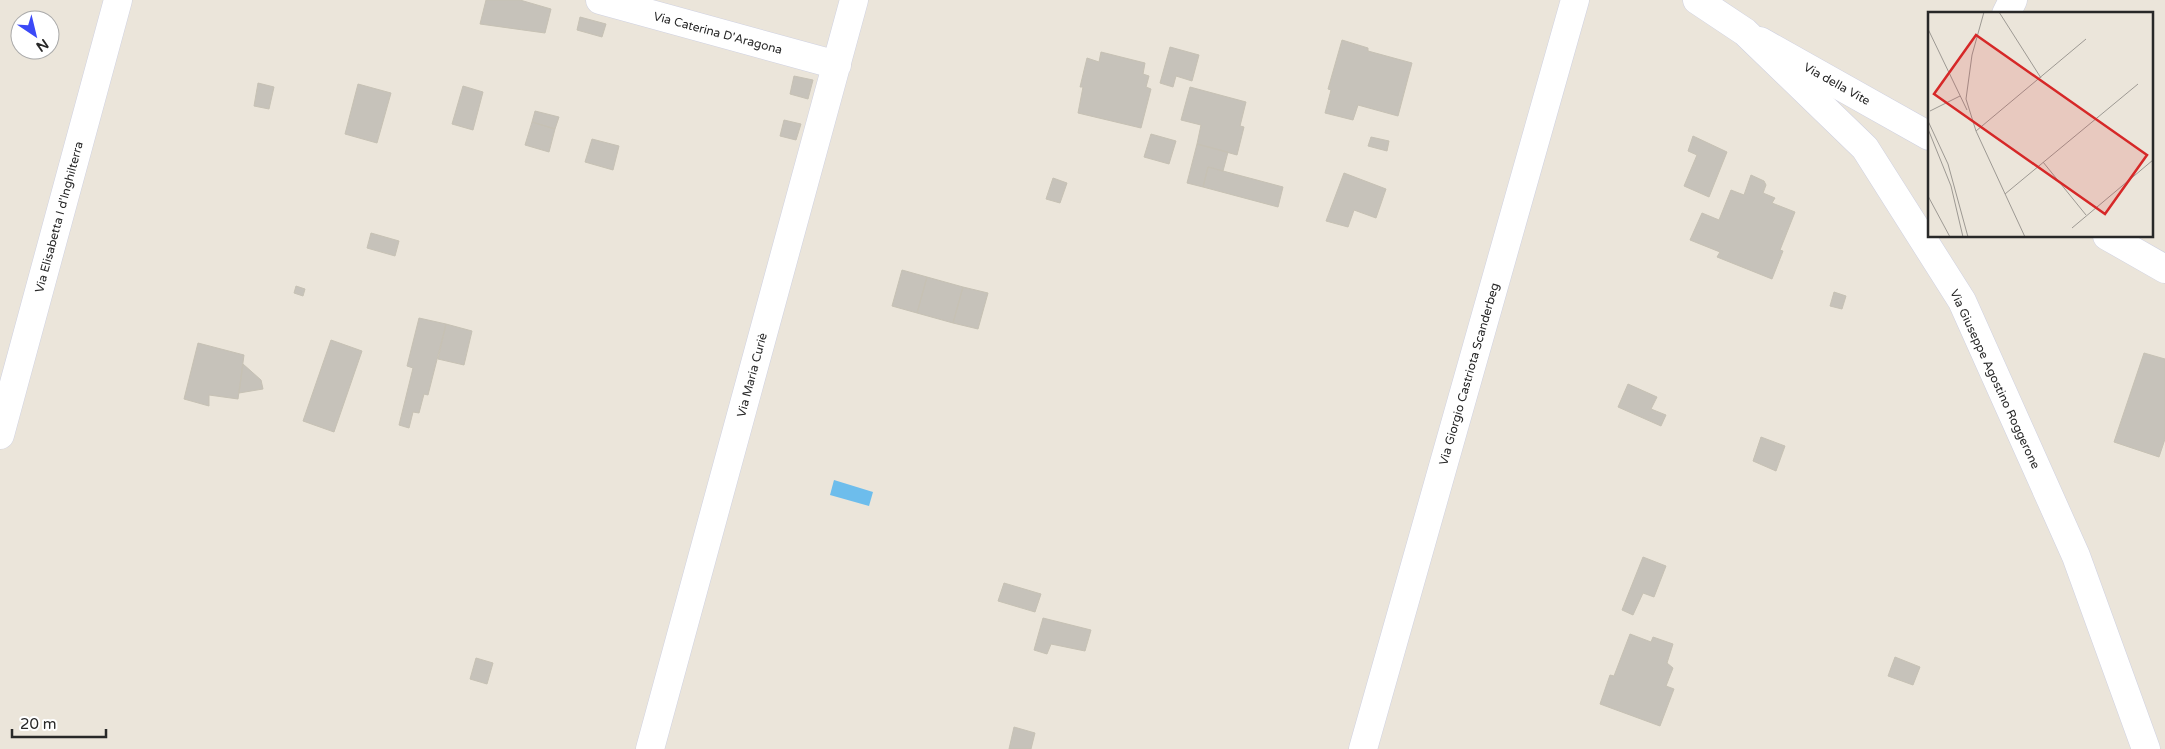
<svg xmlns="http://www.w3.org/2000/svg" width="2165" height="749" font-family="'Varela Round',sans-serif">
  <rect width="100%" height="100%" fill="#ebe5da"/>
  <path fill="#6dbdec" d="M 834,480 L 873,492 L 869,506 L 830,495 Z"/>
  <path fill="#c6c2ba" stroke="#c6c1b4" d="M 486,0 L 520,0 L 551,9 L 545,33 L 480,24 Z
    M 580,17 L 606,24 L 602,37 L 577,30 Z
    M 1342,40 L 1368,48 L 1368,51 L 1412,63 L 1398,116 L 1358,105 L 1353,120 L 1325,113 L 1331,90 L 1328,89 Z
    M 1170,47 L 1199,55 L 1192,81 L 1176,76 L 1173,87 L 1160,83 Z
    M 1101,52 L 1145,63 L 1143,74 L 1149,76 L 1146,87 L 1151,89 L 1141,128 L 1078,113 L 1083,87 L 1080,87 L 1087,58 L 1099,62 Z
    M 794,76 L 813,80 L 808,99 L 790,94 Z
    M 258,83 L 274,87 L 269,109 L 254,106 Z
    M 358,84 L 391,93 L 377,143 L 345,134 Z
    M 463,86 L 483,92 L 473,130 L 452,124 Z
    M 1190,87 L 1246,102 L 1240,126 L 1244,127 L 1237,155 L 1197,144 L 1201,125 L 1181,120 Z
    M 535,111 L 559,117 L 555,129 L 532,122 Z
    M 784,120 L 801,124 L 796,140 L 780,136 Z
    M 532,122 L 555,129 L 549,152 L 525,145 Z
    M 1151,134 L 1176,141 L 1169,164 L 1144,157 Z
    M 1693,136 L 1727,152 L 1709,197 L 1684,186 L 1697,155 L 1688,151 Z
    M 1371,137 L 1389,141 L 1387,151 L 1368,146 Z
    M 592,139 L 619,146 L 613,170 L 585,162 Z
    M 1197,144 L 1228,152 L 1223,171 L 1208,167 L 1203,187 L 1187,183 Z
    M 1208,167 L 1283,187 L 1278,207 L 1203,187 Z
    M 1344,173 L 1386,189 L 1376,218 L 1354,210 L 1348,227 L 1326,221 Z
    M 1751,175 L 1764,181 L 1766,185 L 1763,193 L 1775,198 L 1772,203 L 1795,212 L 1780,250 L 1783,251 L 1772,279 L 1717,257 L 1720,252 L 1690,240 L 1702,213 L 1719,220 L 1731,190 L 1744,195 Z
    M 1053,178 L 1067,183 L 1060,203 L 1046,199 Z
    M 371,233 L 399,241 L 395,256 L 367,248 Z
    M 902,270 L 927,277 L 917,313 L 892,306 Z
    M 927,277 L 963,287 L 953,323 L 917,313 Z
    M 296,286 L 305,289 L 303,296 L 294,293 Z
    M 963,287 L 988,293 L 978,329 L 953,323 Z
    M 1834,292 L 1846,296 L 1842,309 L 1830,306 Z
    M 419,318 L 446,324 L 428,395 L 424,394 L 419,413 L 413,412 L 409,428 L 399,425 L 413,368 L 407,366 Z
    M 446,324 L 472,331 L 464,365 L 438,359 Z
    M 331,340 L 362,351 L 334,432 L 303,421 Z
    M 198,343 L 244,355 L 238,399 L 209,395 L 209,406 L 184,399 Z
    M 2144,353 L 2165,359 L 2165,439 L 2159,457 L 2114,442 Z
    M 243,364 L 261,380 L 263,389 L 239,393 Z
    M 1628,384 L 1657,397 L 1651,409 L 1666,415 L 1661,426 L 1618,407 Z
    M 1761,437 L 1785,446 L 1776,471 L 1753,461 Z
    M 1643,557 L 1666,566 L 1654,597 L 1643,593 L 1633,615 L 1622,610 Z
    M 1004,583 L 1041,594 L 1035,612 L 998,601 Z
    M 1043,618 L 1091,630 L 1085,651 L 1051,644 L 1047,654 L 1034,650 Z
    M 1630,634 L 1651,642 L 1653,637 L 1673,644 L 1667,663 L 1673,668 L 1666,686 L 1674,689 L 1660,726 L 1600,704 L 1610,675 L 1614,676 Z
    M 1895,657 L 1920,667 L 1913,685 L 1888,676 Z
    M 476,658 L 493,663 L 487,684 L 470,679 Z
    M 1014,727 L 1035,733 L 1031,749 L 1009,749 Z"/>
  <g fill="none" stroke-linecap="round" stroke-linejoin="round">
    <g stroke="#cfd1e1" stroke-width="29">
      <path id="minor" d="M 600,0 L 837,65
        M 2006,14 L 2013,0
        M 1760,41 L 1929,136
        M 2107,236 L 2165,269
        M 0,435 L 118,0
        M 650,749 L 854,0
        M 1363,749 L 1575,0"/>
    </g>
    <g stroke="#cfd1e1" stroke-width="29">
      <path id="tertiary" d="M 1697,0 L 1745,32 L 1865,148 L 1962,301 L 2076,556 L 2146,749"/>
    </g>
    <use href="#minor" stroke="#fff" stroke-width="28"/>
    <use href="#tertiary" stroke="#fff" stroke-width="28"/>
  </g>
  <g text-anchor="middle" stroke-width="5" stroke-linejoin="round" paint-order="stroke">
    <g font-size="12" fill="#282828" stroke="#fff">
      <text transform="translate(718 33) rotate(15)" y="4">Via Caterina D'Aragona</text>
      <text transform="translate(1837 84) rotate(29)" y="4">Via della Vite</text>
      <text transform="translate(59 217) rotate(-75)" y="4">Via Elisabetta I d'Inghilterra</text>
      <text transform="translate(1469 374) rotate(-74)" y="4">Via Giorgio Castriota Scanderbeg</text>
      <text transform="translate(752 375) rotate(-75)" y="4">Via Maria Curiè</text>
      <text transform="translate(1995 379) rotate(65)" y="4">Via Giuseppe Agostino Roggerone</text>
    </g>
  </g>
  <g transform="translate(1928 12)">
    <rect width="225" height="225" fill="#ebe5da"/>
    <path fill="none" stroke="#9d9993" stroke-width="1" d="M 56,0 L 44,43 L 38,87 L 48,119 L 97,225M 71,0 L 113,66M 0,17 L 39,98M 2,99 L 32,84M 0,109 L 20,152 L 40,225M 0,117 L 23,174 L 35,225M 48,119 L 158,27M 115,150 L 158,203M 77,182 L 210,72M 0,184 L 22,225M 144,216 L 225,148"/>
    <path fill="#d62828" fill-opacity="0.15" stroke="#d62828" stroke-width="2.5" d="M 48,23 L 219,143 L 177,202 L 6,82 Z"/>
    <rect width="225" height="225" fill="none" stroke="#282828" stroke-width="2.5"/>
  </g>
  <g transform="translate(35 35) rotate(145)"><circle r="24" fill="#ffffff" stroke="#a9a9a9"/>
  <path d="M0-4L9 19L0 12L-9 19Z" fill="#3b49f7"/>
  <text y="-8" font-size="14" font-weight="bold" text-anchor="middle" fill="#282828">N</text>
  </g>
  <path d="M12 729v8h94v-8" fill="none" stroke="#282828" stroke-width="2.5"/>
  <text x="20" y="729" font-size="15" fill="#282828" stroke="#ffffff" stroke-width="4" paint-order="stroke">20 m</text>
</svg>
